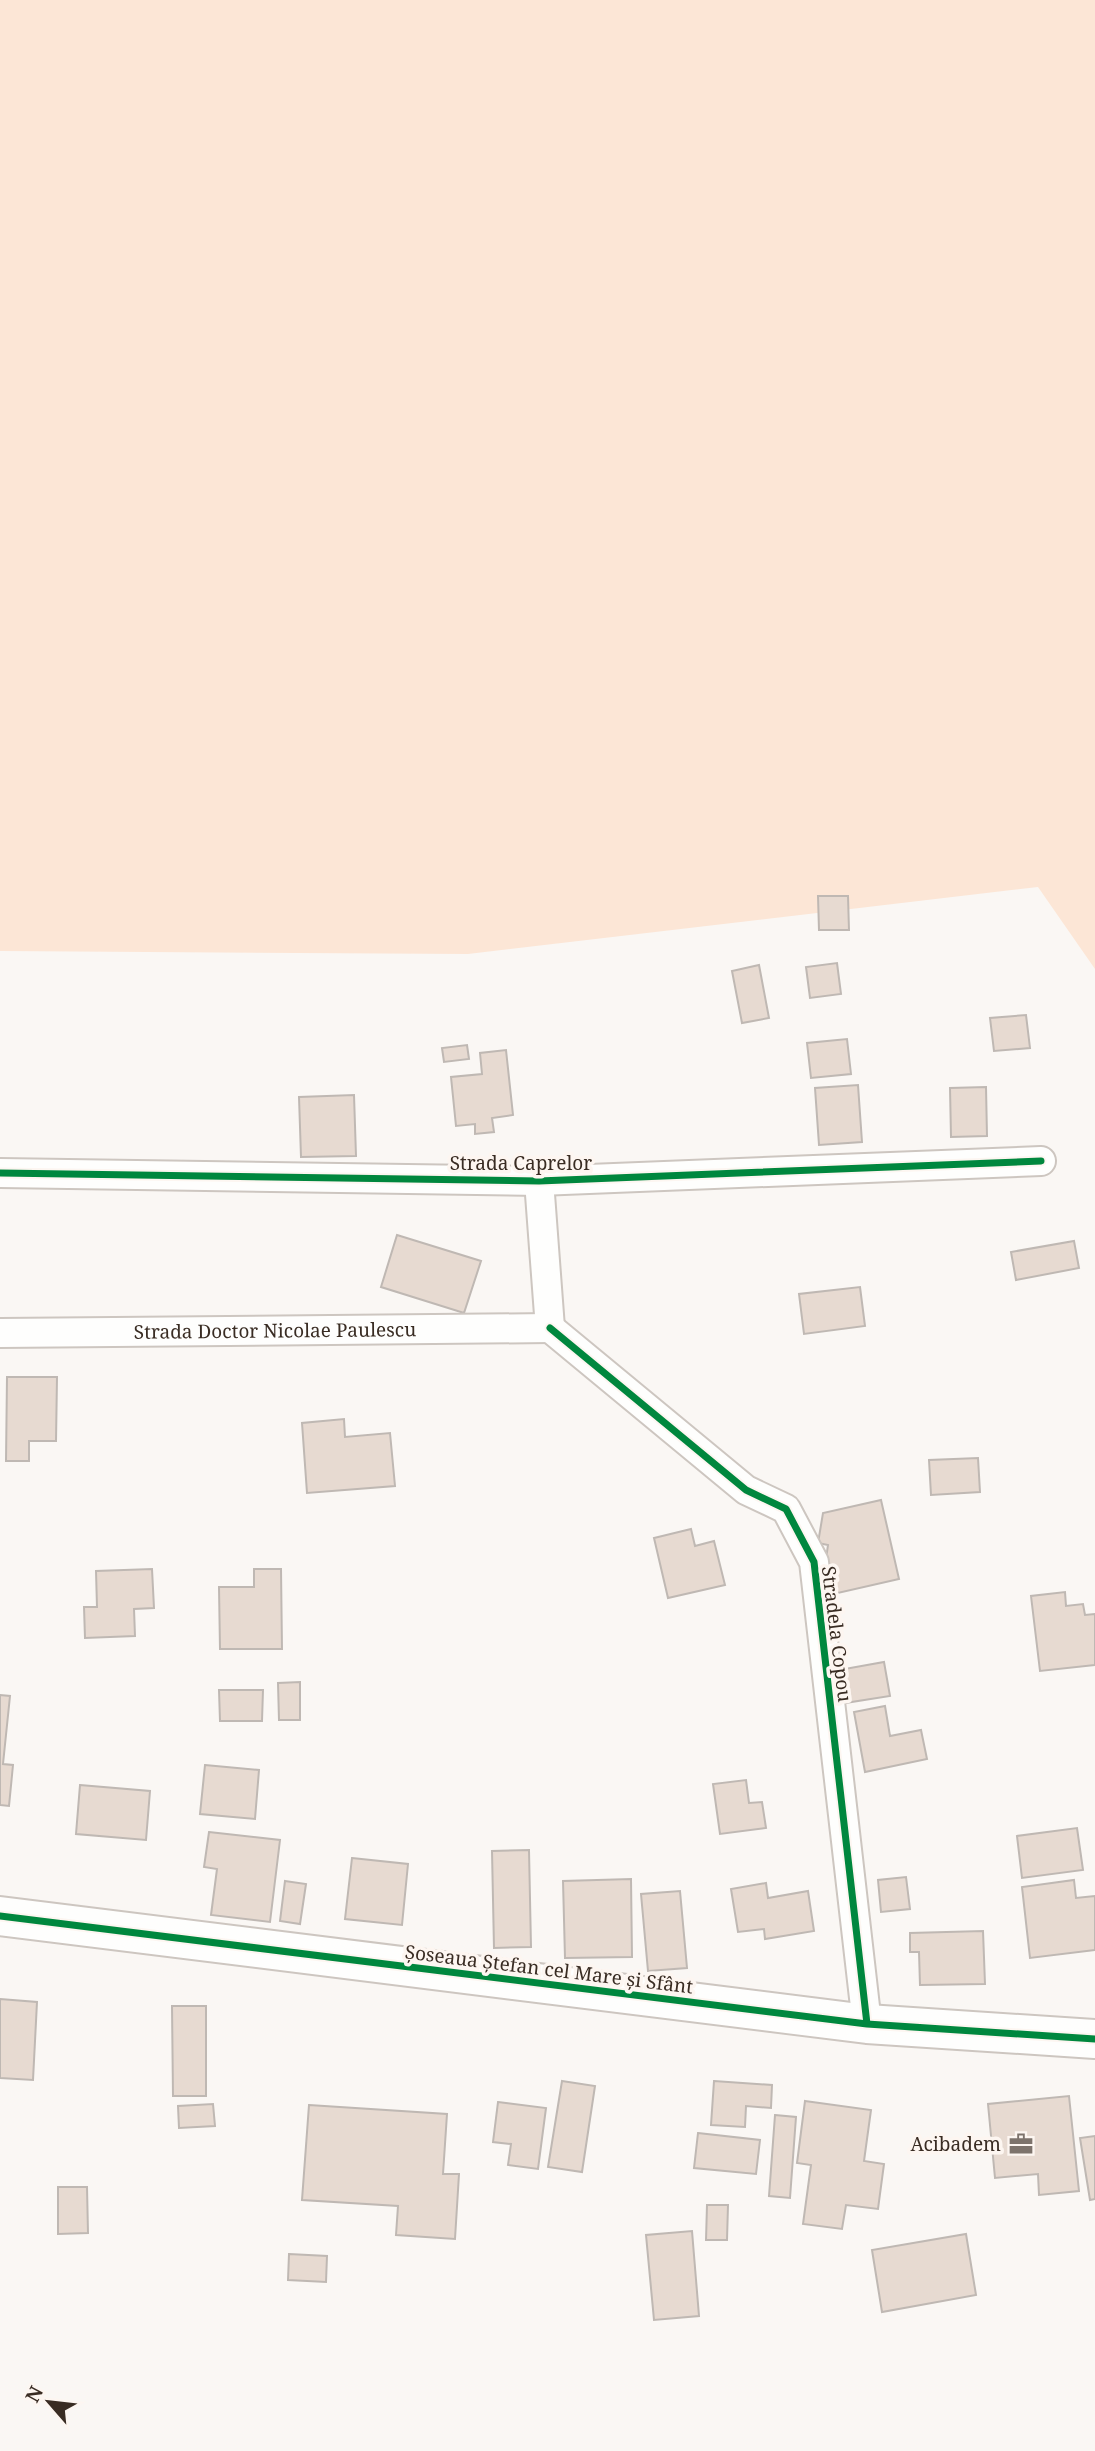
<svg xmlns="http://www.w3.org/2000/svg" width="1095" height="2451" font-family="'Noto Serif',serif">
  <rect width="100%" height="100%" fill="#faf7f4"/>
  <path fill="#fce6d6" d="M 0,0 L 1095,0 L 1095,969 L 1038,887 L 468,954 L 0,951 Z"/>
  <path fill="#e7dad1" stroke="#bfb8b3" stroke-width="2" d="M 818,896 L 848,896 L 849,930 L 819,930 Z
    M 837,963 L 841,994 L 810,998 L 806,967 Z
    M 759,965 L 769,1018 L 742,1023 L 732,971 Z
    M 1026,1015 L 1030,1048 L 994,1051 L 990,1018 Z
    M 847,1039 L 851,1074 L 811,1078 L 807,1043 Z
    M 467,1045 L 469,1059 L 444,1062 L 442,1048 Z
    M 506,1050 L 513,1115 L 492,1118 L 494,1132 L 475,1134 L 475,1124 L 456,1126 L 451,1077 L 482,1074 L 480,1053 Z
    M 858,1085 L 862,1142 L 819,1145 L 815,1088 Z
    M 986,1087 L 987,1136 L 951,1137 L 950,1088 Z
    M 354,1095 L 356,1156 L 301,1157 L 299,1097 Z
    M 397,1235 L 481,1261 L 464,1313 L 381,1287 Z
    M 1074,1241 L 1079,1268 L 1016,1280 L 1011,1252 Z
    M 860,1287 L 865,1326 L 804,1334 L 799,1294 Z
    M 7,1377 L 57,1377 L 56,1441 L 29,1441 L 29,1461 L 6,1461 Z
    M 344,1419 L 345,1437 L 390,1433 L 395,1486 L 307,1493 L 302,1423 Z
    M 978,1458 L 980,1492 L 931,1495 L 929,1460 Z
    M 881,1500 L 899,1579 L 829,1595 L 834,1569 L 824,1573 L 828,1545 L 818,1543 L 823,1513 Z
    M 691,1529 L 695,1546 L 714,1541 L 725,1585 L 668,1598 L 654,1538 Z
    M 152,1569 L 154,1608 L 134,1609 L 135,1636 L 85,1638 L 84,1607 L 97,1607 L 96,1571 Z
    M 254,1569 L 281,1569 L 282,1649 L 220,1649 L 219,1587 L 254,1587 Z
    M 1065,1592 L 1066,1606 L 1083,1604 L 1085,1615 L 1095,1614 L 1095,1665 L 1040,1671 L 1031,1596 Z
    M 884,1662 L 890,1696 L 845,1703 L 839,1670 Z
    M 300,1682 L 300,1720 L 279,1720 L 278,1683 Z
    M 219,1690 L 263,1690 L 262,1721 L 220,1721 Z
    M 0,1695 L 10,1696 L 3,1764 L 13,1765 L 9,1806 L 0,1805 Z
    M 885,1706 L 890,1736 L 921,1730 L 927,1759 L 865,1772 L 854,1712 Z
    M 205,1765 L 259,1770 L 255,1819 L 200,1814 Z
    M 746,1780 L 749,1803 L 762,1802 L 766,1828 L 720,1834 L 713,1784 Z
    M 80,1785 L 150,1791 L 146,1840 L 76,1834 Z
    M 1077,1828 L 1083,1870 L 1022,1878 L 1017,1836 Z
    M 209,1832 L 280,1840 L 270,1922 L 211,1915 L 217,1869 L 204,1867 Z
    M 529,1850 L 531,1947 L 494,1948 L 492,1851 Z
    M 352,1858 L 408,1864 L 402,1925 L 345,1919 Z
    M 906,1877 L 910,1909 L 881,1912 L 878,1880 Z
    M 631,1879 L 632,1957 L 565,1958 L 563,1881 Z
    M 1074,1880 L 1076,1898 L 1095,1896 L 1095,1950 L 1030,1958 L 1022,1887 Z
    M 285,1881 L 306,1884 L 300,1924 L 280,1921 Z
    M 766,1883 L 768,1898 L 808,1891 L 814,1931 L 765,1939 L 764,1929 L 738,1932 L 731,1889 Z
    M 680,1891 L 687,1968 L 648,1971 L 641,1894 Z
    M 983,1931 L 985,1984 L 920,1985 L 919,1952 L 910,1952 L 910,1933 Z
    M 0,1999 L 37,2002 L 33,2080 L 0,2078 Z
    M 172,2006 L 206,2006 L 206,2096 L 173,2096 Z
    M 562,2081 L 595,2086 L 582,2172 L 548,2167 Z
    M 714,2081 L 772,2085 L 771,2108 L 746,2106 L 745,2127 L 711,2125 Z
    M 1069,2096 L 1079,2191 L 1039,2195 L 1038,2174 L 995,2178 L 988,2104 Z
    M 805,2101 L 871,2110 L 864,2161 L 884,2164 L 878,2209 L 846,2205 L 842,2229 L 803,2224 L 811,2165 L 797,2163 Z
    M 498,2102 L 546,2108 L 538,2169 L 508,2165 L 511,2144 L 493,2142 Z
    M 213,2104 L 215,2126 L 179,2128 L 178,2106 Z
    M 309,2105 L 447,2114 L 443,2174 L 459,2174 L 455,2239 L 396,2235 L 398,2206 L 302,2200 Z
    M 775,2115 L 796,2117 L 790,2198 L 769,2196 Z
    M 698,2133 L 760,2140 L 756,2174 L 694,2168 Z
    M 1095,2136 L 1095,2199 L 1090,2200 L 1080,2138 Z
    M 58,2187 L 87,2187 L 88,2233 L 58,2234 Z
    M 707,2205 L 728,2205 L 727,2240 L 706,2240 Z
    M 692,2231 L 699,2316 L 654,2320 L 646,2235 Z
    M 966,2234 L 976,2295 L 882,2312 L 872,2250 Z
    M 289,2254 L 327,2256 L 326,2282 L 288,2280 Z"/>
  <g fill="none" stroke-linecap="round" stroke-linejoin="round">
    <g stroke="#cdc6c0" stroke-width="32">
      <g id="street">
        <path d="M 0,1173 L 539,1181 L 1041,1161"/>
        <path d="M 539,1181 L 550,1328"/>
        <path d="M 550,1328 L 746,1490 L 786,1509 L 814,1562 L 867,2024"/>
        <path id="s1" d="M 0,1333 L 550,1328"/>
      </g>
    </g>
    <g stroke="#cdc6c0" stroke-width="42">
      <path id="secondary" d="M 0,1916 L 867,2024 L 1095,2039"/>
    </g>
    <use href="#street" stroke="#fefefd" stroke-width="28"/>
    <use href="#secondary" stroke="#fefefd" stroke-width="38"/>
    <g stroke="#fdf6f1" stroke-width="11">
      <path id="cycleway" d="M 0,1173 L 539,1181 L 1041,1161
        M 550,1328 L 746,1490 L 786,1509 L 814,1562 L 867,2024
        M 0,1916 L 867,2024 L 1095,2039"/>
    </g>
    <use href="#cycleway" stroke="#00873e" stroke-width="7"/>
  </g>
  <defs>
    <g id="office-bare" transform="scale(1.89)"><path d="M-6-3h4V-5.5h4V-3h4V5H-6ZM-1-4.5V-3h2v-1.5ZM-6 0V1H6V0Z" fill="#7d736c" stroke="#fdf6f1" stroke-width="2.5" paint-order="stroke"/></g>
  </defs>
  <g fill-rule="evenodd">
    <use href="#office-bare" x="1021" y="2144"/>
  </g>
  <g text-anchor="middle" stroke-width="7" stroke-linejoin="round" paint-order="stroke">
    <g font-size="19" fill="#392c23" stroke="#fdf6f1">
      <text x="521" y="1170">Strada Caprelor</text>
      <text dy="7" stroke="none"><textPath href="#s1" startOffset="275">Strada Doctor Nicolae Paulescu</textPath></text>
      <text transform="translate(837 1634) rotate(83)" y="7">Stradela Copou</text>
      <text transform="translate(549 1969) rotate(7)" y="7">Șoseaua Ștefan cel Mare și Sfânt</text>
    </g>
    <g font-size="19" fill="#392c23" stroke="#fdf6f1" text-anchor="end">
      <text x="1001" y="2151">Acibadem</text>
    </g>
  </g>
  <g transform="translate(49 2402) rotate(298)" stroke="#fdf6f1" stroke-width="5" paint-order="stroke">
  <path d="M0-5L12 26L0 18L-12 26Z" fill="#392c23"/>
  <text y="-10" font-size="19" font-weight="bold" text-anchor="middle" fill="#392c23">N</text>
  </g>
</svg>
